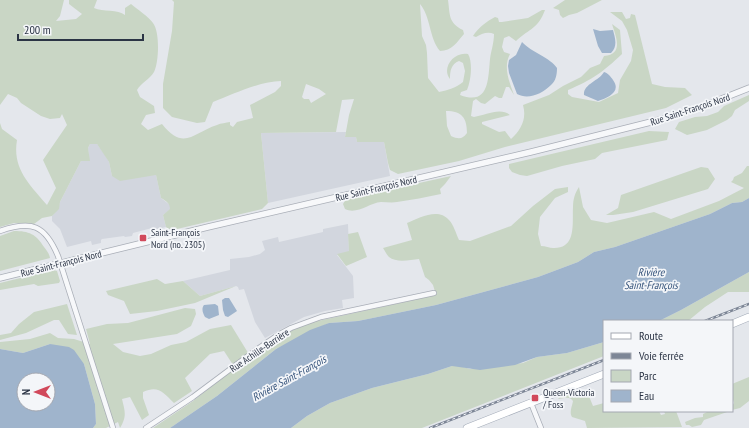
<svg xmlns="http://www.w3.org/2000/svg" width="749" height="428" font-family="'PT Sans Narrow',sans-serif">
  <rect width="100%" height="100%" fill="#e4e7ec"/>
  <path fill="#d2d6de" d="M 346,132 L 345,137 L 356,137 L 357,142 L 384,142 L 390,176 L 268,203 L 261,133 Z
    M 90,144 L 97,144 L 105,155 L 109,162 L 112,176 L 156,175 L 161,198 L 170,205 L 171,209 L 163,215 L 166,227 L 157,229 L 152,228 L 133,233 L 132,236 L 125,237 L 124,236 L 102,239 L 101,240 L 101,243 L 92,245 L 91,241 L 67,247 L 60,229 L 52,221 L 52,216 L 58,209 L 60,202 L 81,161 L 89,161 L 88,148 Z
    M 348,224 L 349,252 L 337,255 L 353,276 L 354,298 L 342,300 L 343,308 L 325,311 L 304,317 L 265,338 L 255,322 L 244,289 L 239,290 L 238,287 L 236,286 L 200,296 L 183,281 L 230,270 L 230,259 L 249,257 L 260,254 L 265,250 L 262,241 L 278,237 L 279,242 L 323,232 L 323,229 Z"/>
  <path fill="#c9d6c5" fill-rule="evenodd" d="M 0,0 L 64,0 L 60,16 L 56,21 L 76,19 L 82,14 L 69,4 L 69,0 L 97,0 L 94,8 C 103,12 118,9 125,15 L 125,8 L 131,4 C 138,10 148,16 153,23 C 160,32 159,62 154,72 C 150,79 141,83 137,90 L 140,97 L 154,106 L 155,113 L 146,115 L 141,124 L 148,130 L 162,124 C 184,152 194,132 217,125 C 221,123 226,123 230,122 L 230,125 L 233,127 L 237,122 L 253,118 L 250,105 L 275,92 L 281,86 L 281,81 C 261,81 233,94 213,102 L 205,122 L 197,123 L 172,117 L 163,108 L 163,84 L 172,31 L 174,2 L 172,0 L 448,0 C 450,14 448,23 463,30 L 464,34 C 457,42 452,51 440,51 C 429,38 431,17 420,4 L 422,36 L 426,45 L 427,53 L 428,78 L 439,92 C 448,90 456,88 463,82 L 465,71 L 463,63 L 459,61 C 451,64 450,71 450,79 C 441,68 454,51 468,54 C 473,62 471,81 467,90 L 461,92 L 460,95 C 489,106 488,80 490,59 C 491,51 494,43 494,34 C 488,31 481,34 476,37 L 473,36 C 478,28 487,21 495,17 L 498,18 L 499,22 L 502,22 L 528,18 L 542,10 L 545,10 C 538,29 530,28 516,41 L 509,36 L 504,38 L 502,47 L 504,52 L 510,54 C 503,67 509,81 514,95 L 509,87 L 506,87 L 502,98 L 499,98 L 495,96 L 485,104 L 481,103 L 476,99 L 473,101 L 471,116 L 474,117 C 486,115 500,107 510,115 L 482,122 L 482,124 L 499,132 L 505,131 L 511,139 C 521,130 527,119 523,105 L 549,95 L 563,86 L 581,77 L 590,68 L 600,64 L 604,56 C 624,54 616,37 612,24 L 620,30 L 622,54 C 603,72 592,80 568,90 L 568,94 L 572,97 L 599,102 L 618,93 L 620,80 L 631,61 L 633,50 L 627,30 L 622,21 L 610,12 L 622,12 L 626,19 L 630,18 L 631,14 L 635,15 L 652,84 L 665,87 L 685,88 L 692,95 L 666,108 L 505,147 L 459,161 L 398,174 L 390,170 L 388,163 L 384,142 L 357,142 L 356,137 L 345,137 L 349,115 L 354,99 L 342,100 L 336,132 L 261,133 L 268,203 L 262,209 L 177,229 L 169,229 L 166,227 L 163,215 L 170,209 C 170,203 166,201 161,198 L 156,175 L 120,181 L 112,176 L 109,162 L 97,144 L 90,144 L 88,148 L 90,161 L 81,161 L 60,202 L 59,209 L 52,216 L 42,218 L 34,224 L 14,223 L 0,227 L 0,123 L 2,129 L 17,140 C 12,169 30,185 47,205 L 56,188 L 43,160 L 67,125 L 62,114 L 60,118 L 50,119 L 41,116 L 21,103 L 17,98 L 8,94 L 0,105 ZM 306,84 L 319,89 L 326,94 L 311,103 L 309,99 L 304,99 L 302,97 ZM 446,111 C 462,111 467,118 467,133 C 462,140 458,139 451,136 L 447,126 Z
    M 565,0 L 602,0 L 577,13 L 569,15 L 563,18 L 560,15 L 559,10 L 553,8 Z
    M 749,95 L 749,101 L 735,110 L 732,116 L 727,120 L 707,130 L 687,135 L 675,129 L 679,122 L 695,117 L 707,116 L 718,112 L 724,106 Z
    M 649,131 L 669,132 L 667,140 L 602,153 L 595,159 L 562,166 L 527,176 L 520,175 L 512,172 L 509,168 L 509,164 Z
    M 747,166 L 749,166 L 749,198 L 742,202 L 732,203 L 710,214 L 615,247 L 594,252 L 578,262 L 538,277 L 436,305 L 358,321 L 329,323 L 276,349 L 217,396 L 170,428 L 153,428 L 193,401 L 235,368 L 224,351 L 210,354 L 185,378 L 192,391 L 174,403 C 163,392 158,385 143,392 L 143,398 L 149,415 L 142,420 L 130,397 L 122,399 C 125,412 127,416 120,428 L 118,422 L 106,428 L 93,428 L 96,424 L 95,404 L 84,364 L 50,344 L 23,353 L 0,349 L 0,342 L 30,339 L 50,333 L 58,338 L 74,339 L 90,344 L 86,329 L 107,324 L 128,323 L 185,308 L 195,309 L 196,314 L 191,326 L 177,334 L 113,344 L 123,352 L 140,356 L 151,354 L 171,345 L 186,342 L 210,329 L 231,325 L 250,356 L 289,331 L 313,322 L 436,295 L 433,285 L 429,280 L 425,277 L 419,259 C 410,260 396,263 389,257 C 387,255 385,251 383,248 L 412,240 L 407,223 C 419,218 438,207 449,220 C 454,225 456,234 459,240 L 470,241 L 511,226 L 533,206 L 555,189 L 568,187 L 568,192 L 555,198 L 540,217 L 538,234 L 541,246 C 545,246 550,248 553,248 C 577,249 572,223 573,207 C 573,199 575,193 579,187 L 583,207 L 591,220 L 607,223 L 654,212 L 671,219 L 719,201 L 744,188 L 731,182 L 733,180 L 734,177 L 742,173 Z
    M 701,167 L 708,168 L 715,179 L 708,189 L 633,212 L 613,215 L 606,215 L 618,208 L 621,195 Z
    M 451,176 L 445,184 L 440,189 L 441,194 C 426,197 412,200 397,202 C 392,203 386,202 381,202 C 369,203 357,215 345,209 L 343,204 L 346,199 Z
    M 14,231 C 29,231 36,234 44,247 C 47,251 49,253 50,258 L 0,271 L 0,236 Z
    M 358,232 L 367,257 L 346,266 L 337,254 L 349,251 L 348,234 Z
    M 53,270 L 57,271 L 60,281 L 59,283 L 38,286 L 34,284 L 0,290 L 0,283 Z
    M 749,272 L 749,292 L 728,292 L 705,307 L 688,321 L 659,321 L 681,310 Z
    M 157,279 L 165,284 L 183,281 L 200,296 L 236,286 L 195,303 L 157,311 L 130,314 L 124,301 L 108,295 L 106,291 Z
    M 67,304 L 77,335 L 68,334 L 59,320 L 54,320 L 26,333 L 0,340 L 0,335 L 11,333 L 19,324 L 34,312 Z
    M 604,342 L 604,356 L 422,428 L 291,428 L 307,416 L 330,403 L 372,388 L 428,374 L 452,366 L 460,366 L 470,369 L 523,363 L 537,357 L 567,353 Z
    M 749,377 L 749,401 L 740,408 L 732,410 L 732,406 L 734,403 L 732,396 L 732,384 Z
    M 586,389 L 593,406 L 604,403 L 604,411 L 659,411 L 661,415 L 665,414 L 664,411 L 676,411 L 682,427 L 587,428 L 585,421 L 572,417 C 569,412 572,407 573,401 C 570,396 564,398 559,399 L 558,398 L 567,393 L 580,395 L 583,395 Z
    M 709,411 L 730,411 L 704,420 L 701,425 L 692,427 L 689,425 L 686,425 L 685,422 L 695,418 L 703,417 L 703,414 Z"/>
  <path fill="#9fb4cc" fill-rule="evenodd" d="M 593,29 L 600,31 L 613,30 C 615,38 618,46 611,53 L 602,53 L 598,46 Z
    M 522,42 C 531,52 551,58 557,68 C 557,74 556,81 551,85 C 542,94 528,100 517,94 L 509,73 L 508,66 L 509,60 L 516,55 Z
    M 604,72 C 608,73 611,77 613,80 C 622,92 607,98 598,101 L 584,95 C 583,84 599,81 604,72 Z
    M 749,198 L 749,272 L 681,310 L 659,321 L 604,321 L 604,342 L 567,353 L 537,357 L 515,365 L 480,370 L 452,366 L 428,374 L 372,388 L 330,403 L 307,416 L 291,428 L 170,428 L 217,396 L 276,349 L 310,330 L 329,323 L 358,321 L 436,305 L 538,277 L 578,262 L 594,252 L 615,247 L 710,214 L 732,203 L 742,202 Z
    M 225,298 L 229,298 L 237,311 L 228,317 L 225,316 L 223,310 L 222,300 Z
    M 215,304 L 218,306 L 219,315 L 209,319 L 205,317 C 203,313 201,309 204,305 Z
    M 50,344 L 69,347 L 74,350 L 84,364 L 95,404 L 96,424 L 93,428 L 0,428 L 0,349 L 23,353 ZM 24,380 L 48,380 L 48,404 L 24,404 Z"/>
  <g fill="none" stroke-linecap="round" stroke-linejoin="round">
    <g stroke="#a9aeb7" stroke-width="6">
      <path id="minor" d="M 0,231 C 32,220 45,225 58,256 L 113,428
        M 531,403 L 541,428
        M 146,428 L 193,397 L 256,350 L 278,335 L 291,328 L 321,317 L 434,293"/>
    </g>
    <g stroke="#a9aeb7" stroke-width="7">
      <path id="tertiary" d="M 0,278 L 208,227 L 531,152 L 655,121 L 701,107 L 749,88"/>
    </g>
    <g stroke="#a3abb8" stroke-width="8">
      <path id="primary" d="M 732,324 L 749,317
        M 467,428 L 604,374"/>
    </g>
    <use href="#minor" stroke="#f7f8fa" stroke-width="4.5"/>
    <use href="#tertiary" stroke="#f7f8fa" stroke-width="5.5"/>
    <use href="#primary" stroke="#fff" stroke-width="7"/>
    <g stroke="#7d8696" stroke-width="2.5">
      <path id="rail" d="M 705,321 L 749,304
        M 430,428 L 604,360"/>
    </g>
    <use href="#rail" stroke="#f4f6f9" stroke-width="1" stroke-dasharray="3" stroke-linecap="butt"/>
  </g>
  <g fill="#d1495b" stroke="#f4f6f9" stroke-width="1.5">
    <rect x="139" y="234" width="8" height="8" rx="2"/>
    <rect x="531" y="394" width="8" height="8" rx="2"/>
  </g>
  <g text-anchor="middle" stroke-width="3.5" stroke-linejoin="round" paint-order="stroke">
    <g font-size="10" fill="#2b3445" stroke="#f4f6f9">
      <text transform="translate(690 109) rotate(-18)" y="4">Rue Saint-François Nord</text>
      <text transform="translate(376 188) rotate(-13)" y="4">Rue Saint-François Nord</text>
      <text transform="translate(61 263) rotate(-14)" y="4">Rue Saint-François Nord</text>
      <text transform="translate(259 350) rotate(-34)" y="4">Rue Achille-Barrière</text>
    </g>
    <g font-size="10" fill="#2b3445" stroke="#f4f6f9" text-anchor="start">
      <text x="151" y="236">Saint-François<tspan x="151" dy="12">Nord (no. 2305)</tspan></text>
      <text x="543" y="396">Queen-Victoria<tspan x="543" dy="12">/ Foss</tspan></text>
    </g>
    <g font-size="11" font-style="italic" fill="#34527a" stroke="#f4f6f9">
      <text x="651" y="276">Rivière<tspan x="651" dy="13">Saint-François</tspan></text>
      <text transform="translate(289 378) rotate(-29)" y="4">Rivière Saint-François</text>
    </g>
  </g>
  <rect x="603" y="320" width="130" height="92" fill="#f4f6f9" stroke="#a4a8b1"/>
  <rect x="611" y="333" width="20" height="6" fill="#ffffff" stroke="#a4a8b1"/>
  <text x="639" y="340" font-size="12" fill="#2b3445">Route</text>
  <rect x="611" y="353" width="20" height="6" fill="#7d8696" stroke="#a4a8b1"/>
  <text x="639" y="360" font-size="12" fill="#2b3445">Voie ferrée</text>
  <rect x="611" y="370" width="20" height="12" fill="#c9d6c5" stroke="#a4a8b1"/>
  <text x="639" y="380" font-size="12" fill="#2b3445">Parc</text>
  <rect x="611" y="390" width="20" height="12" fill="#9fb4cc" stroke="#a4a8b1"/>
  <text x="639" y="400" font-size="12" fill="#2b3445">Eau</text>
  <g transform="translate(36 392) rotate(270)"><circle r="19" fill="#f4f6f9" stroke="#a4a8b1"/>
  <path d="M0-3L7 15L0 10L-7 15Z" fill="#d1495b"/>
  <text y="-6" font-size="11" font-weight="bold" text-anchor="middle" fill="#2b3445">N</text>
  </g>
  <path d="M18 34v6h125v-6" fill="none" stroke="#2b3445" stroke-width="2"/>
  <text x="24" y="34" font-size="12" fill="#2b3445" stroke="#f4f6f9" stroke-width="3" paint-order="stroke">200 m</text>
</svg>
